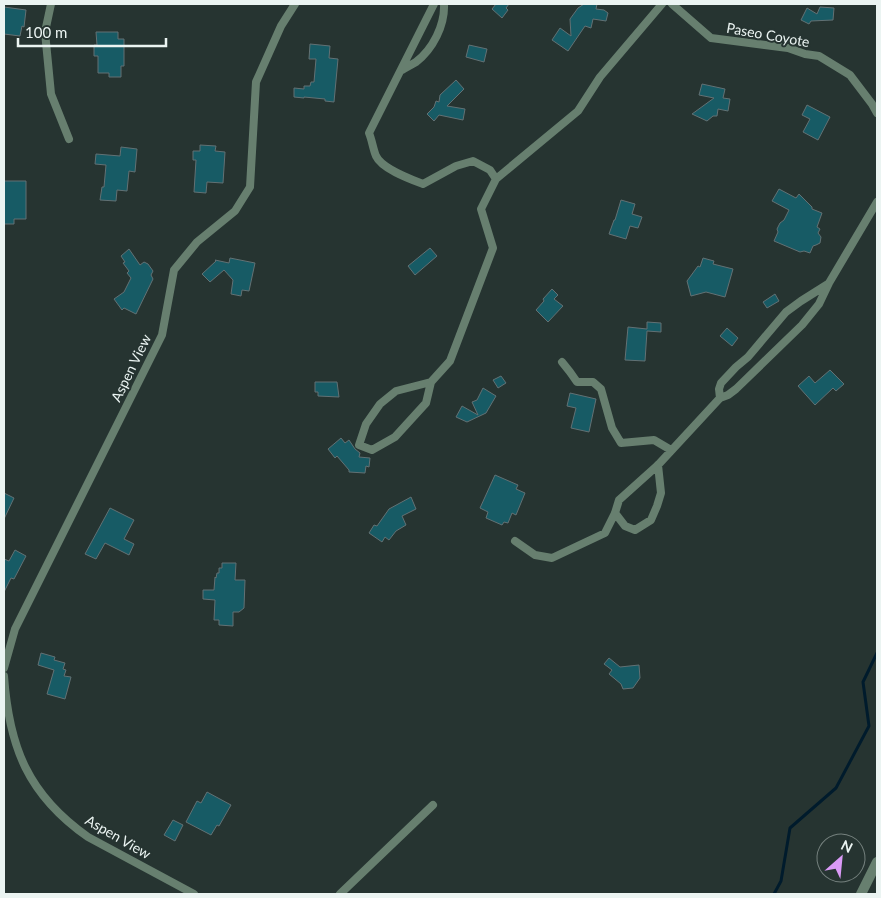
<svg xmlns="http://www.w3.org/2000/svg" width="881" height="898" font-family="Lato,sans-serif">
  <rect width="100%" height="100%" fill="#263431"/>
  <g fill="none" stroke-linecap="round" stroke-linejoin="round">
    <path stroke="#001b2c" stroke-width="3" d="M 774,894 L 781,881 L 790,828 L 836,788 L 869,726 L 863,682 L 877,653"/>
  </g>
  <path fill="#175b65" stroke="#627174" d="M 496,4 L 509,4 L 506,8 L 508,10 L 502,18 L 492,9 Z
    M 584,4 L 597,4 L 596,9 L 604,10 L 608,13 L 606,21 L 593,19 L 591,28 L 585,26 L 568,51 L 552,40 L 560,28 L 571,36 L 570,19 L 578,8 Z
    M 4,7 L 26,10 L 24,27 L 22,26 L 20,36 L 4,34 Z
    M 820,7 L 834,8 L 833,20 L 811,21 L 809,24 L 801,20 L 807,8 L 817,14 Z
    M 96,32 L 118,32 L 118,39 L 124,39 L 124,66 L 121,66 L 121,77 L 109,77 L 109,73 L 98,73 L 98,56 L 94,56 L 94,45 L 97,45 Z
    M 310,44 L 330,46 L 329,58 L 338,59 L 334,102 L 325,101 L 325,99 L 304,97 L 304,98 L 294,97 L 294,88 L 304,89 L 304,86 L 310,86 L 311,82 L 314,82 L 316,59 L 309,59 Z
    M 469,45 L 487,49 L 484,62 L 466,57 Z
    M 456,80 L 464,89 L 447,106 L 465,109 L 463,120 L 439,115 L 434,121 L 427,114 L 434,107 L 436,101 L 439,102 L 440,95 Z
    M 702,84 L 725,89 L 723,98 L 730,99 L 728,111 L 718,109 L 717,116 L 713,116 L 707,121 L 692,114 L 714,98 L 699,95 Z
    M 807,105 L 830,117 L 818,140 L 803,132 L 810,119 L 802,115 Z
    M 200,145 L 216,146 L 215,151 L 225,152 L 223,183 L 207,182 L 206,193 L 194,192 L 196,160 L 193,160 L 193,151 L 200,151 Z
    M 121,147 L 137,149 L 135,172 L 129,171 L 127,191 L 117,190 L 116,201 L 100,200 L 102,187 L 104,187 L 106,165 L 95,164 L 96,154 L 120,156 Z
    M 4,181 L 26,181 L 26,219 L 14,219 L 14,224 L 4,224 Z
    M 779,189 L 796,198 L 799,194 L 812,207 L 812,209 L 822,213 L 817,227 L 820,229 L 818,233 L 821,237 L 820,243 L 816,245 L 813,246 L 810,253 L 804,251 L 800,252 L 774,241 L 778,232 L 777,229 L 780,223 L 784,220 L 789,210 L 772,201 Z
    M 621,200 L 635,204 L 632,214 L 642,217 L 638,228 L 630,226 L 626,239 L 609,234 L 614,220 L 615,220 Z
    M 430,248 L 437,256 L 415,275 L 408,266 Z
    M 129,249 L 140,265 L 144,262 L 148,264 L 153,271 L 151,275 L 153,279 L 136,314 L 124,308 L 122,310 L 114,299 L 124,292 L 131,278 L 127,273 L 129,271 L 123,263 L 125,262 L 121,256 Z
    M 230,258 L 255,263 L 249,291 L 242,290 L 241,296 L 231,294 L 233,280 L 224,270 L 210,282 L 202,274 L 216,261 L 215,260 L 229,263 Z
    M 703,258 L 714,261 L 713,264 L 733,269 L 725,297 L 706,292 L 691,296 L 687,281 L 698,266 L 700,267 Z
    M 552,289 L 558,295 L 554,299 L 563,306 L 548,322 L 536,310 L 544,301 L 543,299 Z
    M 775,294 L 779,301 L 767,308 L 763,302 Z
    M 647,322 L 661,323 L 661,332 L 647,331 L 645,361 L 625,360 L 628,327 L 647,329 Z
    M 727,328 L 738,338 L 732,346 L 720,336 Z
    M 830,370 L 844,384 L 836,391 L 833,388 L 815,405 L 798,386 L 809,376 L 815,383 Z
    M 501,376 L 506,383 L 498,388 L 493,380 Z
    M 315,382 L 337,382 L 339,397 L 318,396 L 318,392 L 315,392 Z
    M 483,388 L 496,396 L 486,413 L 467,422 L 456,417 L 462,406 L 478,415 L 472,402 L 477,400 Z
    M 570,393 L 596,399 L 589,432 L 571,428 L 576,408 L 567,406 Z
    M 341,438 L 345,443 L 349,440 L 355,449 L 360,453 L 359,457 L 370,458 L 369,467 L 366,466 L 365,473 L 349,472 L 349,470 L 337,456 L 335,458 L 328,449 Z
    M 495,475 L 518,485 L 516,489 L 525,493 L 516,515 L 512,513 L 508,523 L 504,522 L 502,525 L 486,518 L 488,512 L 480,508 Z
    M 4,493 L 14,498 L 4,519 Z
    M 411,497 L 416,509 L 402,516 L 406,525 L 396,531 L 389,540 L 385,537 L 382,542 L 369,533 L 374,525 L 377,526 L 389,509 Z
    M 110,508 L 134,520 L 124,539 L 134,544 L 129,555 L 105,543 L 96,559 L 85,554 Z
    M 15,550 L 26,556 L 14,579 L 11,578 L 4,592 L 4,559 L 9,561 Z
    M 222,563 L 236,563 L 235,580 L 245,580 L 244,608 L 239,612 L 233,612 L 233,626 L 219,625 L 219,620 L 214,620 L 215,600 L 203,599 L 203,590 L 214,590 L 215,577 L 216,578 L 217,573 L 219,573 L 219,568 L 222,568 Z
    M 41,653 L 55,657 L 54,660 L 65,663 L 63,669 L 66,670 L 64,676 L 71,677 L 65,699 L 47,694 L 54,670 L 38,665 Z
    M 609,658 L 620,667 L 639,665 L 640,678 L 633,688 L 623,689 L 621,684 L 609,674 L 612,670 L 604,664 Z
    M 207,792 L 231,805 L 219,826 L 217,825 L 211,835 L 186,822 L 197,801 L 201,803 Z
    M 173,820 L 183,825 L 175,841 L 164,835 Z"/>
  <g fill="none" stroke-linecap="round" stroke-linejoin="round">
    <path stroke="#677f6f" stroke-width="8" d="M 51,4 L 45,32 L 51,94 L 69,139
      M 434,4 L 369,133 C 372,140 373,149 376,156 C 382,169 410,179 423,184 L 456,166 L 473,161 L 490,170 L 496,179
      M 672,4 L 711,38 L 788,48 L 805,54 L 819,56 L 850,75 L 872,104 L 877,113
      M 402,70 C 407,67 411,65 416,62 C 433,49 445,25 444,4
      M 562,362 L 570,372 L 577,382 L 593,382 L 601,389 L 612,428 L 621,443 L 654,440 L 671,450
      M 431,382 L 396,391 L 380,404 L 366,424 L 359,445 L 372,450 L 395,437 L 426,403 L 431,382 L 450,361 L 493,248 L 481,209 L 496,179 L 578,111 L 600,77 L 662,4
      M 720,398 L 719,389 L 721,383 L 736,367 L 748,357 L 786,312 L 801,301 L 828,284
      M 615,513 L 625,526 L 635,530 L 651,520 L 657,506 L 661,493 L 658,465
      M 515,541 L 535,555 L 552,558 L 605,533 L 615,513 L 619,500 L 658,465 L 720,398 L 728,395 L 736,389 L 802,325 L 819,304 L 829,283 L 877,202
      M 4,668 L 15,629 L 162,335 L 174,270 L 197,242 L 235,211 L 250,187 L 256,82 L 281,26 L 295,4
      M 4,676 C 9,747 28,795 88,837 L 194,894
      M 340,894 L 433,805"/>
    <path stroke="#677f6f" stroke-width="10" d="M 861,894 L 877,862"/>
  </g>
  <g text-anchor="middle" stroke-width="4" stroke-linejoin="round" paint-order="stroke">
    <g font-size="14" fill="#ebf4f2" stroke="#263431">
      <text transform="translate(768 35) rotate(10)" y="5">Paseo Coyote</text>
      <text transform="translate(131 368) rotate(-64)" y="5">Aspen View</text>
      <text transform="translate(118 837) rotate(30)" y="5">Aspen View</text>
    </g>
  </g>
  <rect width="881" height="898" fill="none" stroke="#ebf4f2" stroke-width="10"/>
  <g transform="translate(841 858) rotate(27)"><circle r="24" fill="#263431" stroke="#75817e"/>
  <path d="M0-4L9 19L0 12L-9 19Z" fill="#da9af6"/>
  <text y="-8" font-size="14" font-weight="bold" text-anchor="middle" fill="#ebf4f2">N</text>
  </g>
  <path d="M18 38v8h148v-8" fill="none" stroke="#ebf4f2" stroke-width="2.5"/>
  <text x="25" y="38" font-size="15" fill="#ebf4f2" stroke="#263431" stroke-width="4" paint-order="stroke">100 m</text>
</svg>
